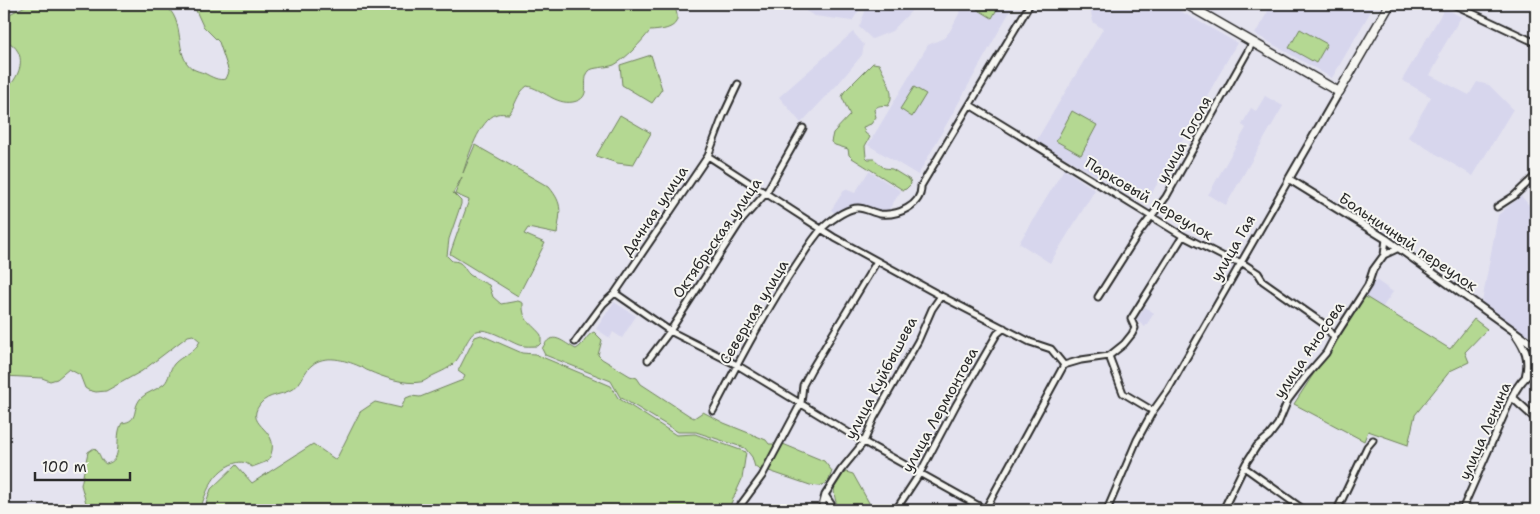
<svg xmlns="http://www.w3.org/2000/svg" width="1540" height="514" font-family="'Shantell Sans',sans-serif">
  <rect width="100%" height="100%" fill="#e4e3ef"/>
  <filter id="ink" filterUnits="userSpaceOnUse"><feTurbulence type="fractalNoise" baseFrequency=".02" numOctaves="2"/><feDisplacementMap in="SourceGraphic" scale="10" xChannelSelector="R" yChannelSelector="G"/><feConvolveMatrix kernelMatrix="1 2 1 2 8 2 1 2 1" color-interpolation-filters="sRGB"/></filter>
  <g filter="url(#ink)">
    <path fill="#d7d6ed" d="M 792,4 L 860,4 L 860,9 L 852,21 L 815,16 Z
      M 868,4 L 918,4 L 892,31 L 872,39 L 859,27 Z
      M 964,4 L 1014,4 L 918,175 L 868,145 L 928,45 L 944,38 L 950,31 Z
      M 1089,4 L 1168,4 L 1237,43 L 1148,200 L 1143,197 L 1141,201 L 1036,141 L 1103,29 L 1093,22 Z
      M 1272,4 L 1375,4 L 1332,78 L 1255,34 Z
      M 1445,8 L 1461,17 L 1438,56 L 1440,57 L 1430,75 L 1469,95 L 1477,82 L 1489,85 L 1513,109 L 1473,176 L 1408,137 L 1431,97 L 1402,80 Z
      M 853,32 L 864,45 L 862,55 L 838,84 L 801,123 L 779,97 Z
      M 1265,96 L 1283,106 L 1226,205 L 1208,195 L 1246,128 L 1242,125 L 1251,108 L 1256,111 Z
      M 1064,169 L 1095,190 L 1050,263 L 1019,243 Z
      M 869,171 L 901,191 L 887,212 L 870,210 L 853,205 L 836,214 L 831,210 L 845,189 L 855,193 Z
      M 1521,196 L 1536,213 L 1536,329 L 1527,335 L 1482,302 L 1498,215 Z
      M 1376,280 L 1393,292 L 1382,308 L 1364,296 Z
      M 614,302 L 636,316 L 622,338 L 613,332 L 610,338 L 596,329 Z
      M 1145,307 L 1154,313 L 1145,327 L 1136,320 Z"/>
    <path fill="#b4d892" stroke="#70825e" d="M 29,4 L 163,4 C 188,20 172,55 193,69 C 197,71 201,72 204,73 C 212,77 218,81 226,79 L 229,72 L 219,42 L 203,26 L 193,4 L 673,4 C 685,26 669,30 650,31 C 641,42 627,58 614,65 C 606,68 592,67 589,71 C 580,81 594,98 573,102 C 555,105 543,89 527,86 C 517,93 516,105 509,114 C 505,114 500,113 497,114 C 479,120 468,157 463,173 L 475,145 L 549,187 C 564,205 560,212 557,234 L 528,228 L 524,234 L 545,243 L 518,296 L 450,254 L 469,200 L 455,194 L 462,177 L 453,193 L 461,201 L 461,204 L 449,239 L 447,256 L 452,261 C 464,261 463,269 470,275 C 476,279 483,282 489,285 L 493,297 L 501,304 L 518,301 L 523,303 C 522,322 532,323 541,335 L 541,343 L 538,346 C 531,346 526,347 519,345 C 508,341 488,327 477,331 C 469,333 462,354 456,361 C 449,369 442,371 434,375 C 429,377 425,382 420,382 C 406,385 382,377 369,371 C 365,370 363,367 359,366 C 345,360 325,354 312,365 C 304,371 302,383 294,388 C 283,396 269,393 260,404 C 242,428 286,428 268,461 L 252,467 C 250,466 248,464 246,463 C 240,461 235,463 230,465 C 212,474 206,492 200,510 L 88,510 L 81,485 L 88,452 L 94,448 C 101,453 100,461 106,464 C 125,460 113,438 122,423 C 140,421 131,409 141,398 C 147,392 157,390 164,384 C 170,378 169,370 174,364 C 182,355 195,353 200,341 L 193,335 L 188,336 L 142,371 L 106,391 L 96,392 L 88,390 L 85,388 L 80,375 L 69,369 L 57,379 L 50,381 L 42,378 L 4,376 L 4,91 C 19,79 29,56 10,43 L 4,47 L 4,17 Z
      M 980,4 L 1000,4 L 992,18 L 977,9 Z
      M 1300,29 L 1327,44 L 1316,63 L 1289,48 Z
      M 651,55 L 662,89 L 652,103 L 622,85 L 620,65 Z
      M 873,63 L 879,64 C 884,76 897,93 888,106 C 883,105 877,105 874,110 L 876,117 L 871,124 L 863,127 L 865,133 L 870,137 L 865,146 L 866,157 L 868,159 L 874,159 L 884,168 L 892,169 L 910,180 L 911,184 L 906,189 L 903,190 L 852,158 L 849,155 L 848,149 L 835,145 L 831,142 L 833,133 L 850,115 L 842,97 L 844,92 Z
      M 914,87 L 926,94 L 912,117 L 900,109 Z
      M 1072,111 L 1097,125 L 1081,155 L 1056,141 Z
      M 620,115 L 651,133 L 633,165 L 617,163 L 596,156 Z
      M 1364,296 L 1450,349 L 1474,319 L 1487,329 L 1465,352 L 1469,362 L 1450,371 L 1415,415 L 1408,445 L 1368,431 L 1364,441 L 1294,404 Z
      M 594,332 L 602,340 L 598,355 L 602,359 L 630,376 L 637,378 L 641,384 L 690,416 L 694,418 L 703,412 L 724,423 L 766,440 L 769,444 L 783,444 L 824,461 L 832,471 L 829,480 L 825,484 L 819,486 L 810,485 L 769,471 L 762,471 L 755,467 L 752,457 L 745,448 L 696,432 L 678,432 L 620,397 L 611,381 L 545,355 L 542,349 C 552,328 563,343 576,349 C 585,344 586,335 594,332 Z
      M 481,335 L 522,353 L 535,354 L 611,386 L 618,398 L 676,435 L 695,434 L 746,452 L 742,479 L 728,510 L 204,510 L 211,489 L 236,465 L 252,483 L 313,444 L 336,460 L 360,412 L 375,402 L 401,408 L 406,398 L 411,396 L 420,397 L 463,380 L 465,376 L 458,371 L 475,337 Z
      M 846,472 L 853,474 L 873,510 L 840,510 C 832,498 831,479 846,472 Z"/>
    <g fill="none" stroke-linecap="round" stroke-linejoin="round">
      <g stroke="#2b2b2b" stroke-width="9">
        <path id="minor" d="M 1453,4 L 1536,43
          M 970,105 L 1183,236 L 1230,260 L 1241,262 L 1258,273 L 1263,281 L 1324,324 L 1334,338
          M 708,156 L 835,238 L 941,296 L 1030,342 L 1051,349 L 1064,365
          M 1497,207 L 1514,196 L 1536,175
          M 1384,255 L 1386,239
          M 615,293 L 670,331 L 737,365 L 864,442 L 986,510
          M 1098,297 L 1138,234 L 1166,197 L 1253,42
          M 575,342 L 603,304 L 615,293 L 708,156 L 723,116 L 738,84
          M 1109,356 L 1123,393 L 1153,411
          M 648,360 L 670,331 L 741,221 L 766,193 L 803,128
          M 1064,365 L 1081,360 L 1109,356 L 1124,344 L 1132,334 L 1135,328 L 1131,319 L 1183,236
          M 713,411 C 740,359 767,308 800,259 C 808,248 816,232 828,223 C 836,217 848,208 858,208 C 865,208 873,213 880,214 C 897,216 922,206 921,186 L 1030,4
          M 1244,467 L 1304,510
          M 825,495 L 835,510
          M 899,505 L 920,473 L 956,405 L 997,334 L 1004,328
          M 737,510 L 762,476 L 801,403 L 803,385 L 811,370 L 877,261
          M 821,510 L 825,495 L 841,470 L 864,442 L 874,418 L 918,341 L 932,309 L 941,296
          M 985,510 L 1064,365
          M 1107,510 L 1137,440 L 1153,411 L 1168,390 L 1289,179
          M 1223,510 L 1246,463 L 1257,446 L 1269,436 L 1278,424 L 1288,400 L 1306,376 L 1326,353 L 1334,338 L 1368,285 L 1373,270 L 1384,255 L 1399,248
          M 1337,510 L 1367,447 L 1373,440
          M 1462,510 L 1512,397"/>
      </g>
      <g stroke="#2b2b2b" stroke-width="10">
        <path id="tertiary" d="M 1339,92 L 1289,179 L 1386,239 L 1536,347
          M 1516,335 C 1525,348 1530,358 1526,375
          M 1536,368 C 1525,376 1518,384 1512,397 L 1536,419"/>
      </g>
      <g stroke="#2b2b2b" stroke-width="11">
        <path id="secondary" d="M 1186,4 L 1339,92 L 1390,4"/>
      </g>
      <use href="#minor" stroke="#f6f6f2" stroke-width="5"/>
      <use href="#tertiary" stroke="#f6f6f2" stroke-width="6"/>
      <use href="#secondary" stroke="#f6f6f2" stroke-width="8"/>
    </g>
  </g>
  <g text-anchor="middle" stroke-width="4" stroke-linejoin="round" paint-order="stroke">
    <g font-size="15" fill="#2b2b2b" stroke="#f6f6f2">
      <text transform="translate(1184 140) rotate(-61)" y="5">улица Гоголя</text>
      <text transform="translate(1149 199) rotate(31)" y="5">Парковый переулок</text>
      <text transform="translate(655 211) rotate(-56)" y="5">Дачная улица</text>
      <text transform="translate(717 238) rotate(-55)" y="5">Октябрьская улица</text>
      <text transform="translate(1408 242) rotate(34)" y="5">Больничный переулок</text>
      <text transform="translate(1233 248) rotate(-60)" y="5">улица Гая</text>
      <text transform="translate(754 312) rotate(-59)" y="5">Северная улица</text>
      <text transform="translate(1309 350) rotate(-56)" y="5">улица Аносова</text>
      <text transform="translate(881 378) rotate(-62)" y="5">улица Куйбышева</text>
      <text transform="translate(940 410) rotate(-61)" y="5">улица Лермонтова</text>
      <text transform="translate(1485 431) rotate(-66)" y="5">улица Ленина</text>
    </g>
  </g>
  <rect width="1540" height="514" fill="none" stroke="#f6f6f2" stroke-width="20"/>
  <rect x="10" y="10" width="1520" height="494" fill="none" stroke="#2b2b2b" stroke-width="2" filter="url(#ink)"/>
  <path d="M35 472v8h95v-8" fill="none" stroke="#2b2b2b" stroke-width="2.5"/>
  <text x="42" y="472" font-size="15" fill="#2b2b2b" stroke="#f6f6f2" stroke-width="4" paint-order="stroke">100 m</text>
</svg>
